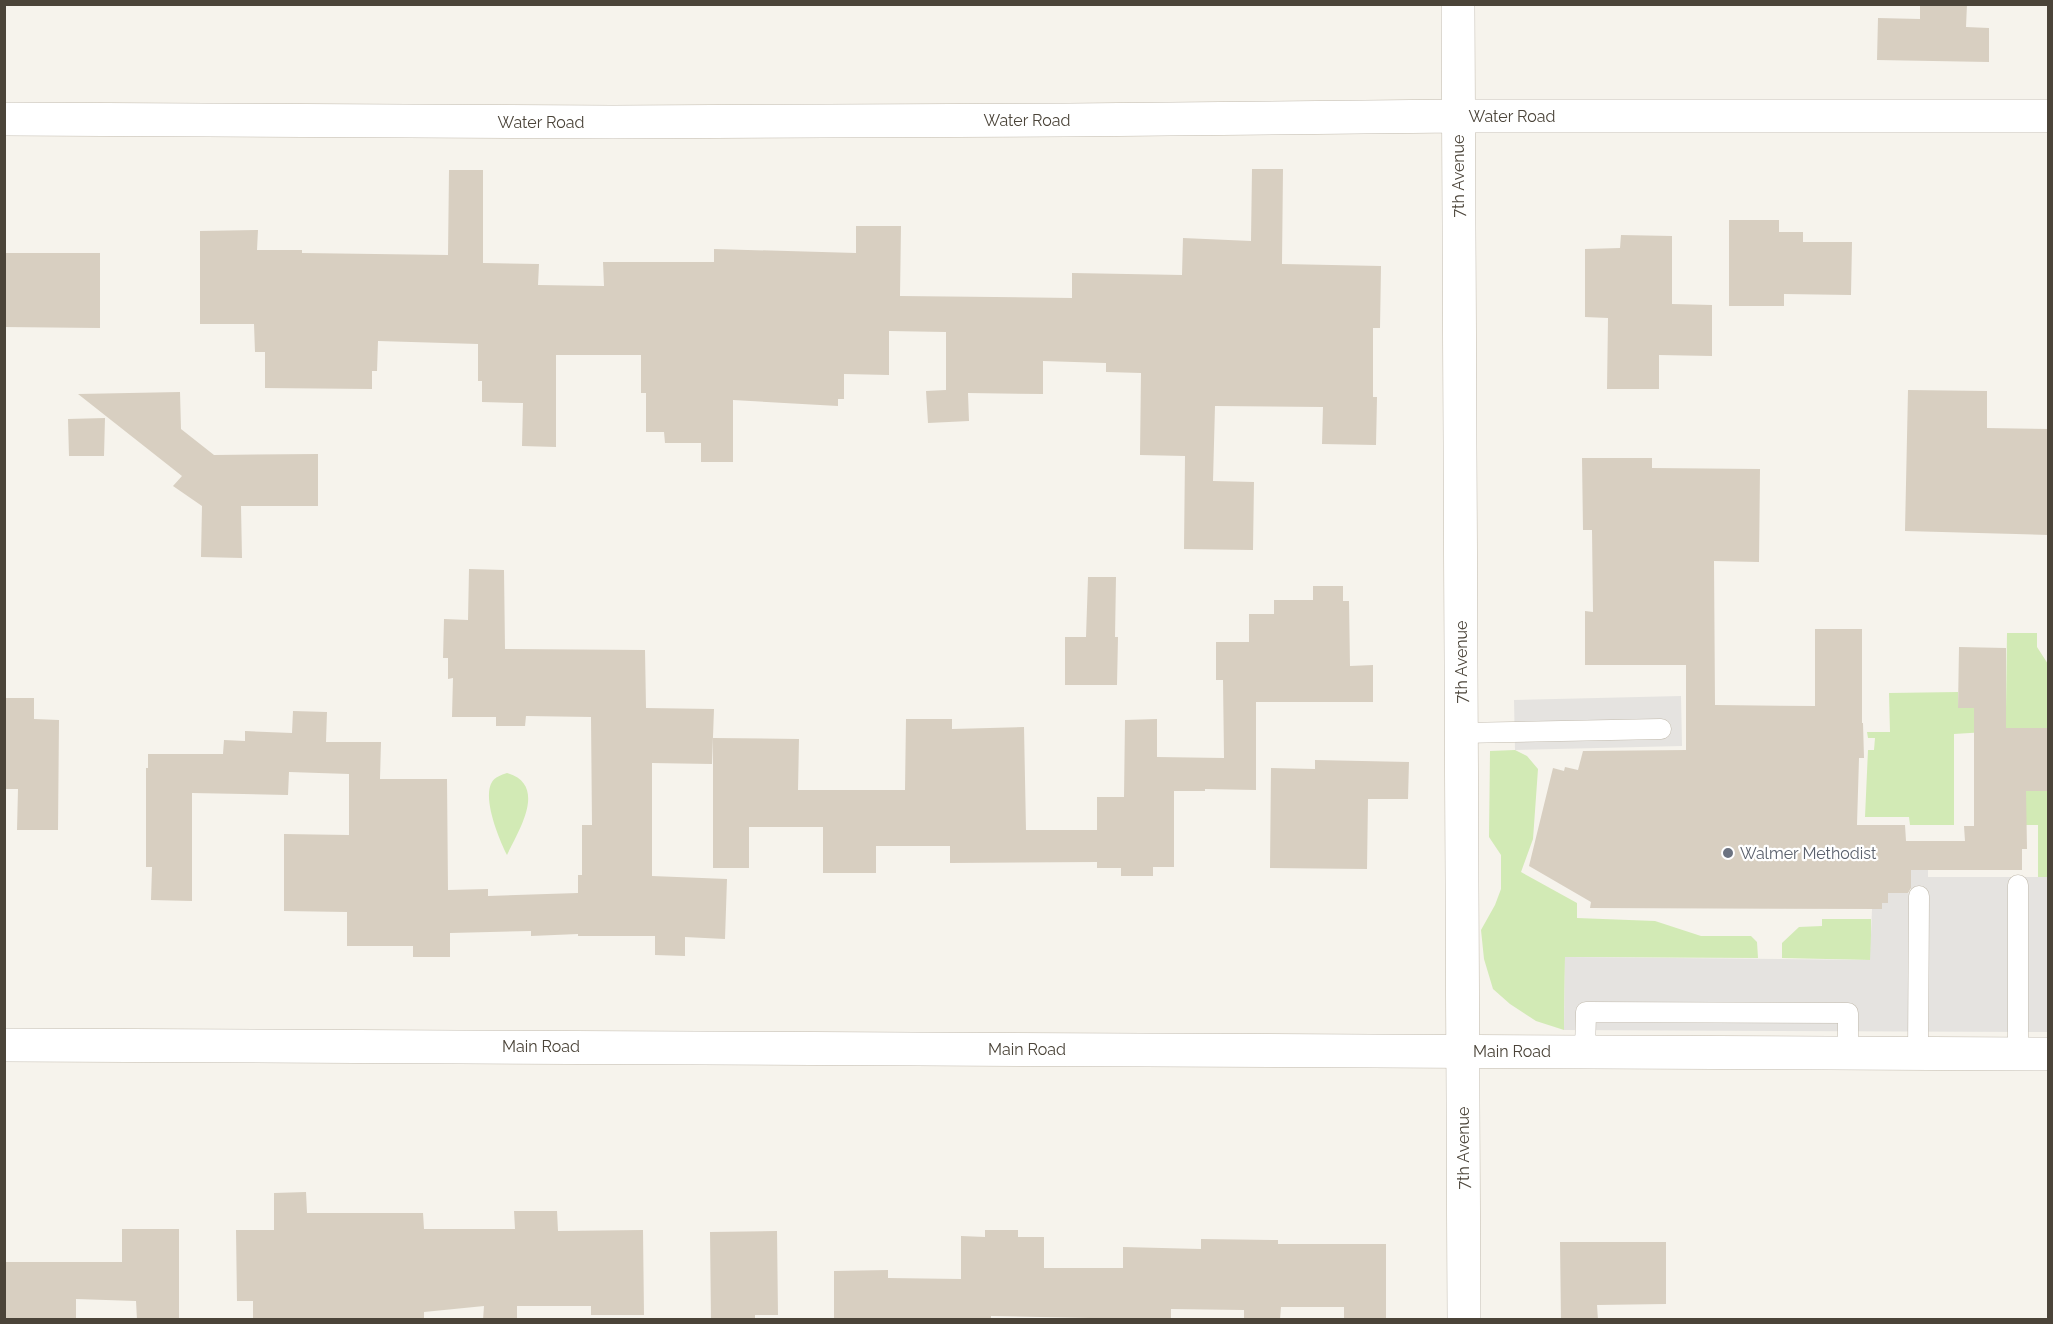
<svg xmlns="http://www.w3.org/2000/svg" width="2053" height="1324" font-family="Raleway,sans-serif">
  <rect width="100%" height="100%" fill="#f6f3ec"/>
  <path fill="#d2eab5" d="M 2007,633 L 2037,633 L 2037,647 L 2048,664 L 2048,728 L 1954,734 L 1954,825 L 1910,825 L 1909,817 L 1865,817 L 1868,750 L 1874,750 L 1875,738 L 1868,738 L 1867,732 L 1890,732 L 1889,693 L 1958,692 L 1958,707 L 2006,708 Z
    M 1515,750 L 1527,756 L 1538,769 L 1533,839 L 1521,872 L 1577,903 L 1577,918 L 1655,921 L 1701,936 L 1751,936 L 1757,942 L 1758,958 L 1565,957 L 1564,1030 L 1536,1021 L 1510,1004 L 1493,989 L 1484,959 L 1481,930 L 1495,905 L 1501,889 L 1501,855 L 1489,837 L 1490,751 Z
    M 507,773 C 548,785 519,830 507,855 C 499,839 482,798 492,782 C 495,777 501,775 507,773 Z
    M 2014,791 L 2048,791 L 2048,877 L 2038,877 L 2038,825 L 2014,825 Z
    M 1822,919 L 1871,919 L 1871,960 L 1782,958 L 1782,943 L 1799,927 L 1822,926 Z"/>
  <path fill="#e5e3e0" d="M 1681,696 L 1682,746 L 1515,750 L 1514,700 Z
    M 1911,869 L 1928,870 L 1928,877 L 2048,877 L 2048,1032 L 1564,1030 L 1565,957 L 1870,960 L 1872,909 L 1882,909 L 1882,903 L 1888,903 L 1888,893 L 1911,893 Z"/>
  <path fill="#d8cfc1" d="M 1920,4 L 1967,4 L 1966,27 L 1989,28 L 1989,62 L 1877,60 L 1878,18 L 1920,19 Z
    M 1252,169 L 1283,169 L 1282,264 L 1381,266 L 1380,328 L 1373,328 L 1373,397 L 1377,397 L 1376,445 L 1322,444 L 1323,407 L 1215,406 L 1213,481 L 1254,482 L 1253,550 L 1184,549 L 1185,456 L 1140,455 L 1141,373 L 1106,372 L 1106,363 L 1043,361 L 1043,394 L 968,393 L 969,421 L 928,423 L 926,391 L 946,390 L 946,332 L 889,331 L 889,375 L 844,374 L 844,399 L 838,399 L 838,406 L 733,400 L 733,462 L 701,462 L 701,443 L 665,443 L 664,432 L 646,432 L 646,393 L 641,393 L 641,355 L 556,355 L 556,447 L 522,446 L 523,403 L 482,402 L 482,381 L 478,381 L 478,344 L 378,341 L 377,371 L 372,371 L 372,389 L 265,388 L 265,352 L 255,352 L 254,324 L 200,324 L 200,231 L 258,230 L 257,250 L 302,250 L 302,253 L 448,255 L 449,170 L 483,170 L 483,263 L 539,264 L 538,285 L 604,286 L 603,262 L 714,262 L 714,249 L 856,253 L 856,226 L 901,226 L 900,296 L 1072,298 L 1072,273 L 1182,275 L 1183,238 L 1251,241 Z
    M 1729,220 L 1779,220 L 1779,232 L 1803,232 L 1803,242 L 1852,242 L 1851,295 L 1784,294 L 1784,306 L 1729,306 Z
    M 1621,235 L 1672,236 L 1672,304 L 1712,305 L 1712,356 L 1659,355 L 1659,389 L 1607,389 L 1608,318 L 1585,317 L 1585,249 L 1620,248 Z
    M 4,253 L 100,253 L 100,328 L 4,327 Z
    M 1908,390 L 1987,391 L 1987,428 L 2049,429 L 2049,535 L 1905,531 Z
    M 180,392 L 181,429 L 214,455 L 318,454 L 318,506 L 241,506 L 242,558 L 201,557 L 202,506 L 173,486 L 182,476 L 78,394 Z
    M 105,418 L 104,456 L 69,456 L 68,419 Z
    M 1582,458 L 1652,458 L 1652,468 L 1760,469 L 1759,562 L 1714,561 L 1715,705 L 1815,706 L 1815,629 L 1862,629 L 1862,723 L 1863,723 L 1864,758 L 1859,758 L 1857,825 L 1905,825 L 1906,841 L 1965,841 L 1964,826 L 1974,826 L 1974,708 L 1958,708 L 1959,647 L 2006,648 L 2006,728 L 2049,728 L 2049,791 L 2026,791 L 2027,849 L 2022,849 L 2022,870 L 1911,870 L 1911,888 L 1908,893 L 1888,893 L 1888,903 L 1882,903 L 1882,909 L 1590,908 L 1591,902 L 1529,866 L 1553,768 L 1564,771 L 1565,767 L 1578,770 L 1583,751 L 1686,750 L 1686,665 L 1585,665 L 1585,611 L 1593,612 L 1592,530 L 1583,530 Z
    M 469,569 L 504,570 L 505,649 L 645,650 L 646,708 L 714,709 L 712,764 L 652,763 L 652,876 L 727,879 L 725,939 L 685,937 L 685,956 L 655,955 L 655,936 L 578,936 L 578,934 L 531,936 L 531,931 L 450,933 L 450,957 L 413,957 L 413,946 L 347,946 L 347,912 L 284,911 L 284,834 L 349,835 L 349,774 L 289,772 L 288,795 L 192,793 L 192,901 L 151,900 L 152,867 L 146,867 L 146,768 L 148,768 L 148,754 L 223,754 L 224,740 L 245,741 L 245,731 L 292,733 L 293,711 L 327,712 L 326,742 L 381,742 L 380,779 L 447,779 L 448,890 L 488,889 L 488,896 L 578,893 L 578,875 L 582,875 L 582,825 L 592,825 L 591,717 L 526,716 L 525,726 L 496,726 L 496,717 L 452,717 L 453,678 L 448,679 L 448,658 L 443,658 L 444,619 L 468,620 Z
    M 1088,577 L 1116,577 L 1115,637 L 1118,637 L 1117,685 L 1065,685 L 1065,637 L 1086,637 Z
    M 1313,586 L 1343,586 L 1343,601 L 1349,601 L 1350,666 L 1373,665 L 1373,702 L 1256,702 L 1256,790 L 1205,789 L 1205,791 L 1174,791 L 1174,867 L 1153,867 L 1153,876 L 1121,876 L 1121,868 L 1097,868 L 1097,862 L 950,863 L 950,846 L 876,846 L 876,873 L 823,873 L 823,827 L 749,827 L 749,868 L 713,868 L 713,738 L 799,739 L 798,790 L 905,790 L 906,719 L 952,719 L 952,729 L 1024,727 L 1026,830 L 1097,830 L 1097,797 L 1124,797 L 1125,720 L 1157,719 L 1157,757 L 1224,758 L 1223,680 L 1216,680 L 1216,642 L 1249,642 L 1249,614 L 1274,614 L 1274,600 L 1313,600 Z
    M 4,698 L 34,698 L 34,719 L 59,720 L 58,830 L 17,830 L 18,789 L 4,789 Z
    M 1315,760 L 1409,762 L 1408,799 L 1368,799 L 1367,869 L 1270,868 L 1271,768 L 1315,769 Z
    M 306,1192 L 307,1213 L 423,1213 L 424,1229 L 515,1229 L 514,1211 L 557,1211 L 558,1231 L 643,1230 L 644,1315 L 591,1315 L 591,1306 L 517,1306 L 517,1320 L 483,1320 L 484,1306 L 424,1312 L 424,1320 L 253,1320 L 253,1301 L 237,1301 L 236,1230 L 274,1230 L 274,1193 Z
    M 122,1229 L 179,1229 L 179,1320 L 137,1320 L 136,1301 L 76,1299 L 76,1320 L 6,1320 L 5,1262 L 122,1262 Z
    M 985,1230 L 1018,1230 L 1018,1237 L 1044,1237 L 1044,1268 L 1123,1268 L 1123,1247 L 1201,1249 L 1201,1239 L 1278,1240 L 1278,1244 L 1386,1244 L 1386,1320 L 1344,1320 L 1344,1307 L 1281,1307 L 1280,1320 L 1244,1320 L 1244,1310 L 1171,1309 L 1171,1320 L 1090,1320 L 1090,1318 L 991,1316 L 991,1320 L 834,1320 L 834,1271 L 888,1270 L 888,1278 L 961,1279 L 961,1236 L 985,1237 Z
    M 777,1231 L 778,1315 L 755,1315 L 755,1320 L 711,1320 L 710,1232 Z
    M 1560,1242 L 1666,1242 L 1666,1304 L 1597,1305 L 1598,1320 L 1561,1320 Z"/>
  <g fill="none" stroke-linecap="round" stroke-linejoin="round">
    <g stroke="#c2bbae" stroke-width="21">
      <path id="service" d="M 1461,733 L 1661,729
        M 1585,1052 L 1586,1012 L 1848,1013 L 1848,1053
        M 1918,1054 L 1919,896
        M 2018,1054 L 2018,885"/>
    </g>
    <g stroke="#c2bbae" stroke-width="34">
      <path id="minor" d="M 1458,4 L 1464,1320
        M 4,119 L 613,122 L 1068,120 L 1458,116 L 2048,116"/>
    </g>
    <g stroke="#c2bbae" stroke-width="34">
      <path id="tertiary" d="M 4,1045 L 2048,1054"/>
    </g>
    <use href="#service" stroke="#fff" stroke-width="20"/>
    <use href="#minor" stroke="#fff" stroke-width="33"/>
    <use href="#tertiary" stroke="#fff" stroke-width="33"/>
  </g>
  <circle fill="#6b7280" stroke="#fff" stroke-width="2" cx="1728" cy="853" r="6"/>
  <g text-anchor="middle" stroke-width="4.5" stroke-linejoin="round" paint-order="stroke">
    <g font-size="16" fill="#4b4439" stroke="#fff">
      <text x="1512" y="122">Water Road</text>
      <text x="1027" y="126">Water Road</text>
      <text x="541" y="128">Water Road</text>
      <text transform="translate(1458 176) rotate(-90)" y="6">7th Avenue</text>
      <text transform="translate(1461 662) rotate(-90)" y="6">7th Avenue</text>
      <text x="541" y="1052">Main Road</text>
      <text x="1027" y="1055">Main Road</text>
      <text x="1512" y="1057">Main Road</text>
      <text transform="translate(1463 1148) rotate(-90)" y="6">7th Avenue</text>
    </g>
    <g font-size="16" fill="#5b616d" stroke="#fff" text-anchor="start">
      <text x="1740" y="859">Walmer Methodist</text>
    </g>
  </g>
  <rect width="2053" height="1324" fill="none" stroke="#4b4439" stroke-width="12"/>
</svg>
